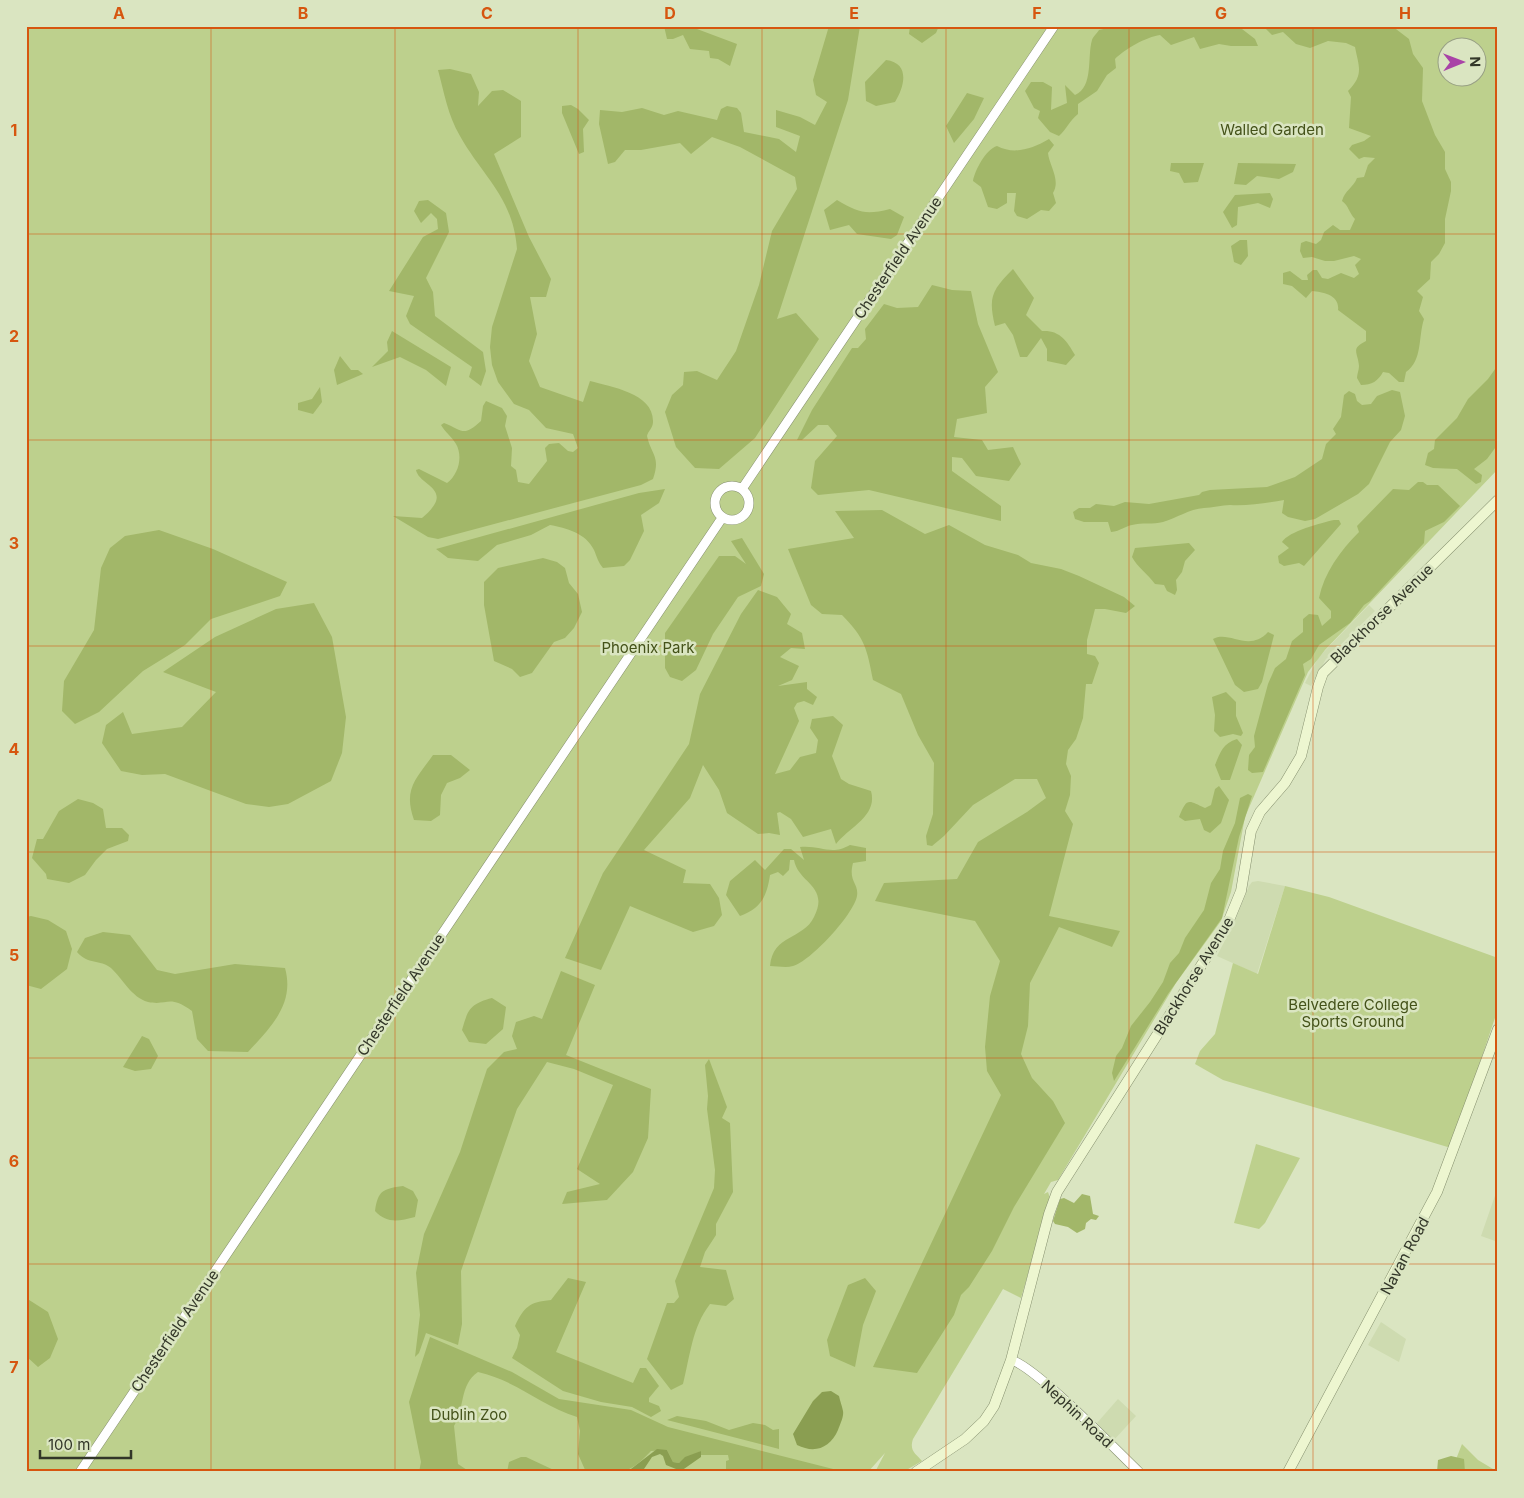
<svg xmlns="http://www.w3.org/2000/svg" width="1524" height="1498" font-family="Inter,sans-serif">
  <rect width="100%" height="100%" fill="#dae5c1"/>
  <path fill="#cedbb0" d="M 1369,605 L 1375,611 L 1326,659 L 1311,686 L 1305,683 L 1318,658 Z
    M 1258,881 L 1285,886 L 1257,974 L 1217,956 L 1236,918 L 1249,886 L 1252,882 Z
    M 1498,1187 L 1498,1242 L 1481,1236 Z
    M 1381,1322 L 1406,1339 L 1399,1362 L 1368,1345 Z
    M 1118,1399 L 1136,1416 L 1113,1441 L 1097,1423 Z"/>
  <path fill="#bdd08d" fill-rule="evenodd" d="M 26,26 L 1498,26 L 1498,469 L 1325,650 L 1308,672 L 1245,817 L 1231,892 L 1221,921 L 1176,983 L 1058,1180 L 1051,1182 L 1044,1194 L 1048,1192 L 1050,1198 L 1021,1298 L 1003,1289 L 913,1439 C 909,1451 916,1454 922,1461 L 903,1472 L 875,1472 L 885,1453 L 868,1472 L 26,1472 ZM 1446,48 L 1476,48 L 1476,78 L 1446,78 Z
    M 1285,886 L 1329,897 L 1498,958 L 1498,1009 L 1451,1148 L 1223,1080 L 1195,1064 L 1200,1051 L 1215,1034 L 1233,963 L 1258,974 Z
    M 1256,1144 L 1300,1158 L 1265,1223 L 1259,1229 L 1234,1223 Z
    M 1462,1444 L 1478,1460 L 1498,1472 L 1451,1472 Z"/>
  <path fill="#a2b769" d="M 664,26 L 689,26 L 737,44 L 730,66 L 718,59 L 710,58 L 709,51 L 690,49 L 683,35 L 673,39 L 667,39 Z
    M 829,26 L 860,26 L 848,100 L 777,319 L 796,313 L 819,339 L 755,438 L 719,469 L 695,468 L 676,447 L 665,412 L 672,395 L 683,385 L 684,372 L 697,371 L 717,380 L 736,351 L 759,285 L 772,231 L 797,189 L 795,177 L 740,147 L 712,137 L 691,154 L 680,143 L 641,150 L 625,150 L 615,162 L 608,164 L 599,124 L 600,110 L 622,112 L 642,108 L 664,115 L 678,111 L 717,120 L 721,109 L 727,106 L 737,108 L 741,113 L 744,132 L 779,139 L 796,152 L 800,136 L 776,127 L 776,110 L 800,117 L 815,125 L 827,102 L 816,95 L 813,80 Z
    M 910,26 L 939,26 L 936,33 L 922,43 L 909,34 Z
    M 1117,26 L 1242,26 L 1242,29 L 1255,39 L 1258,46 L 1231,46 L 1219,44 L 1200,49 L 1194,37 L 1171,45 L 1160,35 C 1146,37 1125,49 1115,59 L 1116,68 L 1107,75 L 1097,91 L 1078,104 L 1078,114 C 1069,121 1067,129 1059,136 L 1050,132 L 1038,118 L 1040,111 L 1034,108 L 1025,91 L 1031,82 L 1043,82 L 1052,87 L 1051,110 L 1067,103 L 1065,85 L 1075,95 C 1094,87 1087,56 1092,40 C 1093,37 1097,33 1099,30 Z
    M 1263,26 L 1392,26 L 1409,39 L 1413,54 L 1423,68 L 1422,101 L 1435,135 L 1445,152 L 1445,169 L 1451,182 L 1451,191 L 1445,219 L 1445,243 L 1439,254 L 1431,262 L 1430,279 L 1417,291 L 1423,297 L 1419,311 L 1424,319 C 1418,337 1423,360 1406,372 L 1404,382 L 1399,382 L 1389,373 L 1383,372 C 1378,381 1372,385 1361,385 L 1357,378 C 1357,374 1359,370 1359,366 C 1358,352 1350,349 1366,341 L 1366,331 L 1338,310 C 1340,295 1323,292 1312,291 L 1306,298 L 1292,286 L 1283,284 L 1283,273 L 1290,271 L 1302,280 L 1308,280 L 1307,275 L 1313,270 L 1317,270 L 1322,278 L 1328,279 L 1341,273 L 1354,278 L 1359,274 L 1355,265 L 1361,259 L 1354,256 L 1334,261 L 1325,261 L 1312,257 L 1303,258 L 1300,251 L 1301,243 L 1306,241 L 1316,244 L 1321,240 L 1324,232 L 1333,225 L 1340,230 L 1350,230 L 1355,219 C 1349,213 1349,206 1342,201 C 1345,190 1353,188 1357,178 L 1364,177 L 1368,165 L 1375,158 L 1364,157 L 1359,159 L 1349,149 L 1352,145 L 1364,141 L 1371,136 L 1349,128 L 1351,97 L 1348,91 C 1364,75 1359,67 1355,47 L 1346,43 L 1328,41 L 1310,48 L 1296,44 L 1283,32 L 1272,35 Z
    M 886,60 C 910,63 905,86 895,102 L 876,106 L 866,101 L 865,82 Z
    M 450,69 L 471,74 L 479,92 L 478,106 L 492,91 L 503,90 L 521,101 L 521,137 L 494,154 L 529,237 L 551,279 L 546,297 L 530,297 L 537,334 L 529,361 L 540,387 L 583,402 L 590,381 C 611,387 654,393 653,422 C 653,428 648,431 647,436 C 651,455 661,456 653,479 L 641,485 L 438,539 L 428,537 L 393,516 L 422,518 C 457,489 419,486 416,470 L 419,469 L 447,483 C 459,474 463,456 456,444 C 452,437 445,432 441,425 L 444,423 C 464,431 463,437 481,421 L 483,406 L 486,401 L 502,408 L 507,416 L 505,426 L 512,448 L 511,466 L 516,470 L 518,482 L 529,484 L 547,461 L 545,448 L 549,444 L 559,443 L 568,451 L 573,452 L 578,448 L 573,434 L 546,428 L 529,410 L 514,404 L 498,382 L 492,365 L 490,347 L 492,327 L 517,249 C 513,197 483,177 460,136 C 448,116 444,92 438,70 Z
    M 967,93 L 984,98 L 974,119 L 954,143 L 946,126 Z
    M 571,105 L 578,109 L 589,120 L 583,129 L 584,152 L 579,154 L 562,113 L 562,106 Z
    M 1049,139 L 1054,145 L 1048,153 C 1049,165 1061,180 1053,193 L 1056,203 L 1049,211 L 1041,210 L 1027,219 L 1017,216 L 1014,211 L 1016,193 L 1007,193 L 1007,203 L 997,209 L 988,207 L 981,187 L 973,181 C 975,170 986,149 997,146 C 1014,155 1032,149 1049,139 Z
    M 1171,163 L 1204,163 L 1198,182 L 1184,183 L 1179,173 L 1170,171 Z
    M 1238,163 L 1296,164 L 1293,172 L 1279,179 L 1257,176 L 1246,185 L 1234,184 Z
    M 1270,193 L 1273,199 L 1270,208 L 1258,203 L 1238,207 L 1237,225 L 1232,228 L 1223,212 L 1235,195 Z
    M 428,200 L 446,213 L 449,232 L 426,278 L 433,292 L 435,316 L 483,352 L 486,371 L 481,386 L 469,377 L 472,367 L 410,324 L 406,316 L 414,296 L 389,291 L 423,237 L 438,229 L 437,219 L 431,213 L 421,223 L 414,211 L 419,201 Z
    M 837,200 C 859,213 866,215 890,209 L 904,217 L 897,235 L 891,239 L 857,234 L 849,225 L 830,230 L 824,210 Z
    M 1240,240 L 1247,240 L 1248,256 L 1241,265 L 1234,262 L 1231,246 Z
    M 1013,269 L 1034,298 L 1026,315 L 1042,331 C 1060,330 1067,341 1075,355 L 1066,365 L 1047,361 L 1047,349 L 1041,338 L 1027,357 L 1020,357 L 1013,335 L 1005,323 L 995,326 C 988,297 992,290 1013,269 Z
    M 932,285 L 952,290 L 971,291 L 978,324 L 998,372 L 985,387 L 987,413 L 957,419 L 954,437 L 982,440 L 988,450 L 1013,447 L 1021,464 L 1009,481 L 976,476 L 962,458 L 952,457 L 952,471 L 1001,506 L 1001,521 L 869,490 L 818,495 L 811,488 L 815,461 L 837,436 L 828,425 L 818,425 L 802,440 L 797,440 L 812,410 L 852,348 L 858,348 L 866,339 L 865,329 L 884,304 L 897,308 L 918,307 Z
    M 392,331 L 451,367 L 446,386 L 426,370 L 400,357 L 372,367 L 388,351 L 387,342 Z
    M 340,356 L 351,370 L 358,370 L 363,374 L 337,385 L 334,370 Z
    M 1498,365 L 1498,444 L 1487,459 L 1474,469 L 1482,475 L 1481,482 L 1476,484 L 1457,469 L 1433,468 L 1425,465 L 1428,453 L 1434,449 L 1435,440 L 1457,418 L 1468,399 L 1488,379 Z
    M 320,387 L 322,402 L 313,414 L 298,410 L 298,403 L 312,399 Z
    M 1392,390 L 1400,392 L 1405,416 L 1401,430 L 1390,442 L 1369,484 L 1358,494 L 1315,519 L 1305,521 L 1288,517 L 1282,513 L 1284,500 C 1266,503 1248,506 1230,505 C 1222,505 1212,508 1204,508 C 1189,509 1177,518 1163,522 C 1153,525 1142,522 1132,525 C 1125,526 1121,531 1111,532 L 1108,522 L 1084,522 L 1075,519 L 1073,512 L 1079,508 L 1090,508 L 1096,504 L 1114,506 L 1125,502 L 1149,504 L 1199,495 L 1202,492 L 1210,490 L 1267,487 L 1295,477 L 1322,459 L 1326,444 L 1336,434 L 1333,429 L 1341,417 L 1344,395 L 1349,391 L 1355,394 L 1357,401 L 1362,405 L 1371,404 L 1377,396 Z
    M 1418,482 L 1423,482 L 1427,485 L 1438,485 L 1460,506 L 1444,522 L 1425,531 L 1424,543 L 1370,601 L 1364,605 L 1350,623 L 1319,645 L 1311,659 L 1303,664 L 1305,675 L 1263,772 L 1252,773 L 1248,770 L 1249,755 L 1255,747 L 1254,736 L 1268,684 L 1275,668 L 1286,659 L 1292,641 L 1303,632 L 1303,619 L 1309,614 L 1318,615 L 1322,626 L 1331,618 L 1331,611 L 1319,598 C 1324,573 1340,551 1359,532 L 1357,526 L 1393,489 L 1409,490 Z
    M 665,489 L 659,503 L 641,515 L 644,531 L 630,560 L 624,566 L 603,568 C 598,562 597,557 594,550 C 586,533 566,528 550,525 L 531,535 L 497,545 L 478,561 L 448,558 L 436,549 L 639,493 Z
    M 882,510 L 925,534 L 949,525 L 985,545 L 1018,555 L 1031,563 L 1061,569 L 1079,576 L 1124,597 L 1135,606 L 1126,613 L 1105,609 L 1095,609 L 1087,640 L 1087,654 L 1095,656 L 1099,663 L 1092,684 L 1086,684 L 1083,718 L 1076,739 L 1068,750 L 1066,764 L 1071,776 L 1070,795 L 1065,811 L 1073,824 L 1049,916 L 1120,931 L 1112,947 L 1059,927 L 1030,983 L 1028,1026 L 1021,1054 L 1032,1078 L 1053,1101 L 1065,1123 L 1014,1207 L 992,1251 L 969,1287 L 961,1295 L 954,1315 L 917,1373 L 873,1367 L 1001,1095 L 987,1071 L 985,1047 L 990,996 L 1000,961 L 975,921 L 875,901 L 884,883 L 957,879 L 978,842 L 1027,812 L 1046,798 L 1037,779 L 1015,779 L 973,805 L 944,836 L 932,846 L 927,845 L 926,836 L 933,814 L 934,763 L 918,735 L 901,694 L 873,680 C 867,649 865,638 842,615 L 822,614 L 811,605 L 788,549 L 854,538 L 835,511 Z
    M 1334,520 L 1339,520 L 1341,524 L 1304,566 L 1299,563 L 1284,566 L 1279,563 L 1278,556 L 1289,548 L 1282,542 C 1289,531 1321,523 1334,520 Z
    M 159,530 L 213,549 L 287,582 L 280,596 L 211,619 L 185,645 L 143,671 L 99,712 L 75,724 L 62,711 L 64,681 L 94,630 L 101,568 L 110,548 L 125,536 Z
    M 742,538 L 764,574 L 761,586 L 738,597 L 713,634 L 696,670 L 682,681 L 670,677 L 665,668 L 665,633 L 719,556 L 735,556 L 746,564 L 731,541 Z
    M 1189,543 L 1195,550 L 1185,561 L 1182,572 L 1176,580 L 1177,590 L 1175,595 L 1167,591 L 1164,585 L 1155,584 C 1148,574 1137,567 1132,557 L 1135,548 Z
    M 543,558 L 557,562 L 565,568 L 569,583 L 578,594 L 582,612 L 574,628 L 565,638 L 554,642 L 532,673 L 520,677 L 512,669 L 494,661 L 484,605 L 484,582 L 498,568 Z
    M 758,590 L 777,597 L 791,614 L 787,624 L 802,633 L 805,649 L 791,648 L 780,657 L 799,666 L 792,680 L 778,686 L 807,682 L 807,689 L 817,697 L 813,705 L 804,701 L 797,703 L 794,708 L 799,721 L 775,774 L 790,770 L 800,757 L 816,753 L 818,740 L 810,728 L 812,719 L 833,716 L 843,725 L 832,756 L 841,779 L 849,784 L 871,791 C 878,816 849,827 836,844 L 831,829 L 803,837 L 791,819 L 780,812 L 777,813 L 780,835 L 769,833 L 758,834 L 727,813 L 719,790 L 703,765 L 690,798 L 644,850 L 686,870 L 683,883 L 710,884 L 719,898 L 722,915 L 714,926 L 693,932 L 630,906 L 601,970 L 565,958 L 603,873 L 689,744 L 700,694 L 741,614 Z
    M 314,603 L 332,637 L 346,717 L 342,753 L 331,781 L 288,804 L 269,807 L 246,804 L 165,774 L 142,775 L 121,771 L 102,743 L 106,725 L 123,712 L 132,734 L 182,727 L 216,692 L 163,672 L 215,637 L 276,609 Z
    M 1268,632 L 1274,635 L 1262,682 L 1258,689 L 1244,692 L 1235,685 L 1213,639 C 1229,630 1249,653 1268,632 Z
    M 1226,692 L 1236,702 L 1236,716 L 1243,733 L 1241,736 L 1233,734 L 1220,737 L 1214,731 L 1215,715 L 1212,697 Z
    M 1237,739 L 1242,745 L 1230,780 L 1221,780 L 1215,765 C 1220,753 1223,743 1237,739 Z
    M 433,755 L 451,755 L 470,770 L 460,778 L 447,783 L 441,795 L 440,815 L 431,821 L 414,820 C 403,789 416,779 433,755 Z
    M 1219,786 L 1229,800 L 1221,823 L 1210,833 L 1204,830 L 1200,819 L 1185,821 L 1179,817 C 1187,797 1188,800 1205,808 L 1211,805 L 1215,789 Z
    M 1248,794 L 1252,796 L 1239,837 L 1222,918 L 1168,994 L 1114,1081 L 1112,1073 L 1116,1056 L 1122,1048 L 1131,1026 L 1150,1002 L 1163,982 L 1170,963 L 1179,953 L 1185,938 L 1204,910 L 1211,883 L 1220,869 L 1223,851 L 1235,823 L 1240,798 Z
    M 78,799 L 93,803 L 103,809 L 106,828 L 122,828 L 129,835 L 128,841 L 107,849 L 96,860 L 85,875 L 69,883 L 47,879 L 46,874 L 32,858 L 37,839 L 43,839 L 59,811 Z
    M 850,845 L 866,848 L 866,861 L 853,863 C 848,882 859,883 857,896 C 854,914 810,962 793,966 C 786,968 777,966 770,966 C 773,934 803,940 814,917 C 830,886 798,883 794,860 L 790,860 L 789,870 L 783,876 L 778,872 L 770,875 C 767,896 761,909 740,916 L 726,895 L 730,881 L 755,860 L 765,870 L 784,849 L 791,849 L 804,860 L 800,847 C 821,845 831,856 850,845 Z
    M 31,916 L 48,920 L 66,931 L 72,949 L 67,969 L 41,989 L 26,985 L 26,917 Z
    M 103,932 L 130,935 L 157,970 L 175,974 L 235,964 L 285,968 C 295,1004 271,1027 248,1052 L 208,1051 L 197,1039 L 192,1011 C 168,994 169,1006 148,1002 C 131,997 123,979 111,968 C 100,959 88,965 77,952 L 85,938 Z
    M 561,971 L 595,985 L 566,1055 L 651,1089 L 648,1138 L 633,1172 L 607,1200 L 562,1204 L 567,1192 L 600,1184 L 577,1169 L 613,1085 L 574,1069 L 547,1062 L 517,1109 L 461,1271 L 462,1324 L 458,1345 L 426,1333 L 419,1353 L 415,1357 L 420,1315 L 416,1273 L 424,1234 L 460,1152 L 487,1069 L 504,1052 L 517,1049 L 512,1036 L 516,1022 L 534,1016 L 542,1019 Z
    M 492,998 L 506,1007 L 503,1029 L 486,1044 L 469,1042 L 462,1030 C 468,1009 470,1004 492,998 Z
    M 142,1036 L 149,1039 L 158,1056 L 151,1069 L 135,1071 L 123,1067 Z
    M 709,1059 L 727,1107 L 722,1118 L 730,1123 L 733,1192 L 716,1224 L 716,1235 L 705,1252 L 700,1267 L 726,1270 L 734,1299 L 726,1306 L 710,1304 C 692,1327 690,1357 683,1384 L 671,1390 L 647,1359 L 667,1303 L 674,1303 L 679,1297 L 675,1281 L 714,1188 L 715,1170 L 707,1109 L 708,1096 L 705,1065 Z
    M 403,1186 L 413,1191 L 418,1200 L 415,1217 C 399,1221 387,1224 375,1211 C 378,1190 383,1189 403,1186 Z
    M 1082,1194 L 1090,1196 L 1093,1214 L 1099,1216 L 1096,1220 L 1091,1219 L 1086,1223 L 1085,1229 L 1077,1233 L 1068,1227 L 1055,1224 L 1053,1221 L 1060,1199 L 1064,1198 L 1074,1203 Z
    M 568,1278 L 586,1282 L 556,1352 L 633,1383 L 640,1368 L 646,1368 L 659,1386 L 649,1398 L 649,1402 L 659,1406 L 661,1411 L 651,1417 L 632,1407 L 601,1402 L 563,1391 L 512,1358 L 517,1348 L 520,1335 L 515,1326 C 524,1307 529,1302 551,1300 Z
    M 865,1278 L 876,1291 L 863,1325 L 855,1367 L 830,1356 L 827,1340 L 848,1285 Z
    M 26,1298 L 48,1312 L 58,1339 L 50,1358 L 38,1367 L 26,1356 Z
    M 430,1337 L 512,1372 L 559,1399 L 631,1410 L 668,1427 L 845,1472 L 726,1472 L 726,1461 L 729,1460 L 728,1455 L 701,1455 L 701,1451 L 679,1463 L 673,1462 L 667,1450 L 651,1451 C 626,1478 619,1472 586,1472 L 578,1454 L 580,1431 L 577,1417 C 542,1406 515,1380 478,1372 C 459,1385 465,1409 454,1426 L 458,1464 L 470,1472 L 419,1472 L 421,1462 L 409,1402 Z
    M 677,1416 L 706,1421 L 729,1430 L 753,1423 L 765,1425 L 773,1430 L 779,1429 L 779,1449 L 667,1420 Z
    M 1451,1456 L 1464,1459 L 1465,1472 L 1437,1472 L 1438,1460 Z
    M 521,1457 L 526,1457 L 558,1472 L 507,1472 L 509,1462 Z"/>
  <path fill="#8a9e51" d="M 831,1391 L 839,1396 C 840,1401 842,1406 843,1411 C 844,1417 840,1424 838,1430 C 830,1448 815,1454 797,1445 L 793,1434 L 813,1401 L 822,1392 Z
    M 657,1449 L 667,1450 L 673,1462 L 679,1463 L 685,1457 L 701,1451 L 701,1457 L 681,1471 L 666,1465 L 663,1456 L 660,1454 L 652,1457 L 642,1472 L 627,1472 Z"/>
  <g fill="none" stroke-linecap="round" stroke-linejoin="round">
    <g stroke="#86906f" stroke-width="10">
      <path id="tertiary" d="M715 503a17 17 0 1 1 34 0a17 17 0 1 1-34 0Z
        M 742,489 L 1054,26
        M 1011,1360 C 1035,1366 1116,1450 1139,1472
        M 80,1472 L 722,518"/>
    </g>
    <g stroke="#86906f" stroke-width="11">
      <path id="secondary" d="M 916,1472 L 965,1439 L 984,1421 L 994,1406 L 1011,1360 L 1049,1214 L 1057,1192 L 1227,925 L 1241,891 L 1251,831 L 1260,812 L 1285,783 L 1301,756 L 1318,687 L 1323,673 L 1498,500
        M 1288,1472 L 1437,1192 L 1498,1029"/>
    </g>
    <use href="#tertiary" stroke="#fff" stroke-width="9"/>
    <use href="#secondary" stroke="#edf6d0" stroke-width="10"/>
  </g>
  <path fill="none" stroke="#d6560f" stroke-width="1" stroke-opacity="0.55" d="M 211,26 L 211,1472M 395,26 L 395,1472M 578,26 L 578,1472M 762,26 L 762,1472M 946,26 L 946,1472M 1129,26 L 1129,1472M 1313,26 L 1313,1472M 26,234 L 1498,234M 26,440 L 1498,440M 26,646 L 1498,646M 26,852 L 1498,852M 26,1058 L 1498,1058M 26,1264 L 1498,1264"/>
  <g text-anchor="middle" stroke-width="5" stroke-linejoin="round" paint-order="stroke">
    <g font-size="15" fill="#445219" stroke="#dae5c1">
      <text x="1272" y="135">Walled Garden</text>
      <text x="648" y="653">Phoenix Park</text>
      <text x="1353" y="1010">Belvedere College<tspan x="1353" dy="17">Sports Ground</tspan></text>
      <text x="469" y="1420">Dublin Zoo</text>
    </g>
    <g font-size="15" fill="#323628" stroke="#dae5c1">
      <text transform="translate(898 258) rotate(-56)" y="5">Chesterfield Avenue</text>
      <text transform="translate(1382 614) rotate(-44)" y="5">Blackhorse Avenue</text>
      <text transform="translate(1194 976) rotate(-58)" y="5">Blackhorse Avenue</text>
      <text transform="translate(401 995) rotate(-56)" y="5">Chesterfield Avenue</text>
      <text transform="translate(1405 1256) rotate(-62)" y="5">Navan Road</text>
      <text transform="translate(175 1331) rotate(-56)" y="5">Chesterfield Avenue</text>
      <text transform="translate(1077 1414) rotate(43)" y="5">Nephin Road</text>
    </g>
  </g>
  <rect width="1524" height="1498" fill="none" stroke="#dae5c1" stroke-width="55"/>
  <g transform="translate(1462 62) rotate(89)"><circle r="24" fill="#dae5c1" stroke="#979f84"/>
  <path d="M0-4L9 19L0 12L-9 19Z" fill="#a943a7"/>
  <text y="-8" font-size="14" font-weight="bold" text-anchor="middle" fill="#323628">N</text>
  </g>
  <path d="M40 1450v8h91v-8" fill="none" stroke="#323628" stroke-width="2.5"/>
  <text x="48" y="1450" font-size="15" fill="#323628" stroke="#dae5c1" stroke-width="4" paint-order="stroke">100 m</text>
  <rect x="28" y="28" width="1468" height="1442" fill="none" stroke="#d6560f" stroke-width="2"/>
  <g font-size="16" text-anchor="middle" font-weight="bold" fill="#d6560f">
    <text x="119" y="19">A</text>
    <text x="303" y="19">B</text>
    <text x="487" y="19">C</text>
    <text x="670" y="19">D</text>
    <text x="854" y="19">E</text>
    <text x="1037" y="19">F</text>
    <text x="1221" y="19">G</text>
    <text x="1405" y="19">H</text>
    <text x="14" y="136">1</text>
    <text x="14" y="342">2</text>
    <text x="14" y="549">3</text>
    <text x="14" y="755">4</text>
    <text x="14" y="961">5</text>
    <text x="14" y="1167">6</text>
    <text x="14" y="1373">7</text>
  </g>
</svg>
